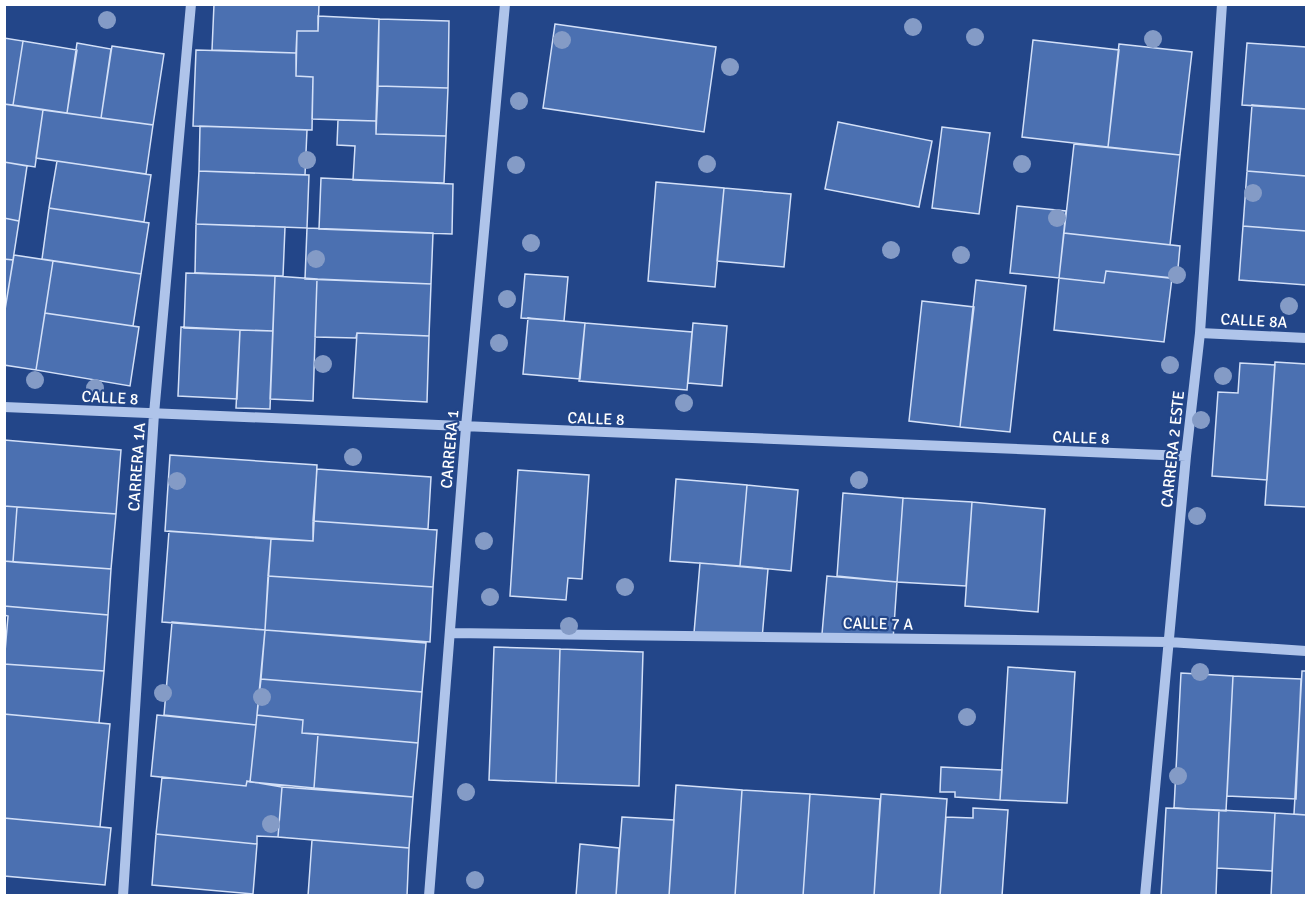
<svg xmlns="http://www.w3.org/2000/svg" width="1311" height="900" font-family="Signika,sans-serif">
  <rect width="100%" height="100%" fill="#234689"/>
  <path fill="#4b70b1" stroke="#d3e0f8" stroke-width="1.5" d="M 214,4 L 319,4 L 318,31 L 297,31 L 296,53 L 212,50 Z
    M 318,16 L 379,19 L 376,121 L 312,119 L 313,77 L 296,76 L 297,31 L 318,31 Z
    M 379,19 L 449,21 L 448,88 L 378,86 Z
    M 555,24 L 716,47 L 704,132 L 543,108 Z
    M 4,38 L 23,41 L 13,105 L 4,104 Z
    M 1033,40 L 1119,50 L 1108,147 L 1022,137 Z
    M 23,41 L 77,50 L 67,113 L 13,105 Z
    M 77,43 L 111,49 L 101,118 L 67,113 Z
    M 1247,43 L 1306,47 L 1306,109 L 1242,105 Z
    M 1119,44 L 1192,52 L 1180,155 L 1108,147 Z
    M 112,46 L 164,54 L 153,125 L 101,118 Z
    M 196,50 L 296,53 L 296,76 L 313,77 L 312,130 L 193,126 Z
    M 378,86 L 448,88 L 446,136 L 376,134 Z
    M 4,104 L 43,110 L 35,167 L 4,162 Z
    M 1252,105 L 1306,109 L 1306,176 L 1247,171 Z
    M 43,110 L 153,125 L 146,174 L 36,158 Z
    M 338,120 L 376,121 L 376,134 L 446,136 L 444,183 L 353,180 L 355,146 L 337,145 Z
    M 838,122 L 932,141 L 919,207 L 825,189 Z
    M 200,126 L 307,130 L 305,175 L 199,171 Z
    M 942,127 L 990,133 L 979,214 L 932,208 Z
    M 1074,144 L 1180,155 L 1170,245 L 1064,233 Z
    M 57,161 L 151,175 L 144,222 L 49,208 Z
    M 4,162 L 27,166 L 19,221 L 4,218 Z
    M 199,171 L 309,175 L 307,228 L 196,224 Z
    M 1247,171 L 1306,176 L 1306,231 L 1243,226 Z
    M 321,178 L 453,184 L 452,234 L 319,229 Z
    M 656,182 L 724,188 L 715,287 L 648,281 Z
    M 724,188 L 791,194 L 784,267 L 717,261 Z
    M 1017,206 L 1066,211 L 1059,278 L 1010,273 Z
    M 49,208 L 149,223 L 141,274 L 42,259 Z
    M 4,218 L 19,221 L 13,260 L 4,259 Z
    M 196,224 L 285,227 L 283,276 L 195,273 Z
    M 1243,226 L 1306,231 L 1306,285 L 1239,280 Z
    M 307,228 L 433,233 L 431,284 L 305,279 Z
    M 1064,233 L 1180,246 L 1177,279 L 1106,271 L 1104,283 L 1059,278 Z
    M 14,255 L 53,261 L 36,370 L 4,365 L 4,316 Z
    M 4,259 L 13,260 L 4,316 Z
    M 53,261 L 141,274 L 133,326 L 45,313 Z
    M 1106,271 L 1172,278 L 1164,342 L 1054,330 L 1059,278 L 1104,283 Z
    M 186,273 L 275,276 L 273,331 L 184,328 Z
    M 525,274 L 568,277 L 564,321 L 521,318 Z
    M 275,276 L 317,279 L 313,401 L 270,399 Z
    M 317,279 L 431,284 L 429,336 L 357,333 L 356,338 L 315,337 Z
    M 976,280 L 1026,286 L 1010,432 L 960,427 Z
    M 922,301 L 974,307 L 960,427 L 909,421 Z
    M 45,313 L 139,327 L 130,386 L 36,370 Z
    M 528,318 L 585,323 L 580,379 L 523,374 Z
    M 585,323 L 692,332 L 687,390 L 579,381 Z
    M 693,323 L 727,326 L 722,386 L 688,383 Z
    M 181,327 L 240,330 L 237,399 L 178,396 Z
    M 240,330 L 273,331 L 270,409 L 236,408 Z
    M 357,333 L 429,336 L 427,402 L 353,398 Z
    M 1275,362 L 1306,364 L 1306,507 L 1265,505 Z
    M 1240,363 L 1275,365 L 1267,480 L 1212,476 L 1218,392 L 1238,393 Z
    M 4,440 L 121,450 L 116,514 L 4,506 Z
    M 170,455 L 317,465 L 313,541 L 165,531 Z
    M 317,469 L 431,477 L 428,529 L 313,521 Z
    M 518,470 L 589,475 L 582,579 L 568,578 L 566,600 L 510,596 Z
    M 676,479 L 747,485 L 740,566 L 670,561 Z
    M 747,485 L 798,490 L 791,571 L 740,566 Z
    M 843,493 L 903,498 L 897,582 L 837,576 Z
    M 903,498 L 972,502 L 966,586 L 897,582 Z
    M 972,502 L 1045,509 L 1038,612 L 965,606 Z
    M 4,506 L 17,507 L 13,562 L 4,561 Z
    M 17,507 L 116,514 L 111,569 L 13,562 Z
    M 313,521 L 437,530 L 433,587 L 268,576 L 271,539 L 313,541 Z
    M 169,531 L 271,539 L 265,630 L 162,622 Z
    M 4,561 L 111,569 L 108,615 L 4,606 Z
    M 700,563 L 768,569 L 762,639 L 694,633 Z
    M 268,576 L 433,587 L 430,642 L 265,630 Z
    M 827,576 L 897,582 L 893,640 L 822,634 Z
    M 4,606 L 108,615 L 104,671 L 4,664 L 8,616 L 4,615 Z
    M 172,622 L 265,630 L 256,725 L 164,715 Z
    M 265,630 L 426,643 L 422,692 L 261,679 Z
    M 494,647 L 560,649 L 556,783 L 489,780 Z
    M 560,649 L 643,652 L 639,786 L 556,783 Z
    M 4,664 L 104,671 L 99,723 L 4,714 Z
    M 1008,667 L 1075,672 L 1067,803 L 1000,800 Z
    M 1302,671 L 1306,671 L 1306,815 L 1294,814 Z
    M 1181,673 L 1233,676 L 1226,811 L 1174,808 Z
    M 1233,676 L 1301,679 L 1296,799 L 1227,796 Z
    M 261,679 L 422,692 L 418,743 L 302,733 L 303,720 L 257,715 Z
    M 4,714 L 110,724 L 100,827 L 4,818 Z
    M 157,715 L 256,725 L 250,782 L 247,781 L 246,786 L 151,776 Z
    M 257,715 L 303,720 L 302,733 L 318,734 L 314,788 L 250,782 Z
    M 318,734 L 418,743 L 413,797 L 314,788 Z
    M 941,767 L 1002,770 L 1000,800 L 955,797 L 955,792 L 940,792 Z
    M 162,777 L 246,786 L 247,781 L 282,787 L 278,837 L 257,836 L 257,844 L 156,834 Z
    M 676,785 L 742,790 L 735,896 L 669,896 Z
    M 282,787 L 413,797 L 409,848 L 278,837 Z
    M 742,790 L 810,794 L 803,896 L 735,896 Z
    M 810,794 L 880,799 L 874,896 L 803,896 Z
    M 881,794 L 947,799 L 940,896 L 874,896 Z
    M 973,808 L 1008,810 L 1002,896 L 940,896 L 946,817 L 973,818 Z
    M 1166,808 L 1219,810 L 1216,896 L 1161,896 Z
    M 1219,810 L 1275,813 L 1272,871 L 1217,868 Z
    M 1275,813 L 1306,815 L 1306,896 L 1271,896 Z
    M 622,817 L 674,820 L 669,896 L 616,896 Z
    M 4,818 L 111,828 L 105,885 L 4,876 Z
    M 156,834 L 257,844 L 253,894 L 152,885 Z
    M 312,840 L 409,848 L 407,896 L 308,896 Z
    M 580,844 L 619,848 L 616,896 L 576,896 Z"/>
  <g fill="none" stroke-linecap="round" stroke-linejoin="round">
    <path stroke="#afc4ea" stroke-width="10" d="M 1200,333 L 1306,338
      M 4,407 L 1186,456
      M 450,633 L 1169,642 L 1306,651
      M 123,896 L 154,414 L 191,4
      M 429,896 L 466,427 L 505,4
      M 1145,896 L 1186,456 L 1200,333 L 1222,4"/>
  </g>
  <g fill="#849bc6">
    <circle cx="107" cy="20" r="9"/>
    <circle cx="913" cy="27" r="9"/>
    <circle cx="975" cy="37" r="9"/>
    <circle cx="1153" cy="39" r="9"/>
    <circle cx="562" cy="40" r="9"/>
    <circle cx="730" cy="67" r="9"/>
    <circle cx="519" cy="101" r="9"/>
    <circle cx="307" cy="160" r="9"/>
    <circle cx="707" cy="164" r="9"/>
    <circle cx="1022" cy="164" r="9"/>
    <circle cx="516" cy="165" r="9"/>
    <circle cx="1253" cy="193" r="9"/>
    <circle cx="1057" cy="218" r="9"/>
    <circle cx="531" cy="243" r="9"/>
    <circle cx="891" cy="250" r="9"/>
    <circle cx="961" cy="255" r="9"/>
    <circle cx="316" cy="259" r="9"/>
    <circle cx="1177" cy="275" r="9"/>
    <circle cx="507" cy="299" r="9"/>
    <circle cx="1289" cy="306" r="9"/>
    <circle cx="499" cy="343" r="9"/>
    <circle cx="323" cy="364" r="9"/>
    <circle cx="1170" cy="365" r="9"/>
    <circle cx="1223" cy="376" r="9"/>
    <circle cx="35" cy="380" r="9"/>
    <circle cx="95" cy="388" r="9"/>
    <circle cx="684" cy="403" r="9"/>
    <circle cx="1201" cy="420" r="9"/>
    <circle cx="353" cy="457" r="9"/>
    <circle cx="859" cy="480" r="9"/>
    <circle cx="177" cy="481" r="9"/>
    <circle cx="1197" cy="516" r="9"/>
    <circle cx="484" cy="541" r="9"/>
    <circle cx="625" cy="587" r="9"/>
    <circle cx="490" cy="597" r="9"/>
    <circle cx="569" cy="626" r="9"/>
    <circle cx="1200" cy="672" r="9"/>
    <circle cx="163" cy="693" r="9"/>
    <circle cx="262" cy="697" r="9"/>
    <circle cx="967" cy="717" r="9"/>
    <circle cx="1178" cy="776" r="9"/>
    <circle cx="466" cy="792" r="9"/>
    <circle cx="271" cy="824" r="9"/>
    <circle cx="475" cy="880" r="9"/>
  </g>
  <g text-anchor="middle" stroke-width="4.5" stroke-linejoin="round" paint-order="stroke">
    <g font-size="16" fill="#fff" stroke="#234689">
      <text transform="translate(1254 320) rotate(3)" y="6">CALLE 8A</text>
      <text transform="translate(110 397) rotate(3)" y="6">CALLE 8</text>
      <text transform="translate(596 418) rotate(2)" y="6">CALLE 8</text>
      <text transform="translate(1081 437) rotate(2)" y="6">CALLE 8</text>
      <text transform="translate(449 449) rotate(-85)" y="6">CARRERA 1</text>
      <text transform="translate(1172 449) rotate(-84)" y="6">CARRERA 2 ESTE</text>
      <text transform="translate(136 467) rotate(-86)" y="6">CARRERA 1A</text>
      <text transform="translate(878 623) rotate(1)" y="6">CALLE 7 A</text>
    </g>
  </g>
  <rect width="1311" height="900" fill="none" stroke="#ffffff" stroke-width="12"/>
</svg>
